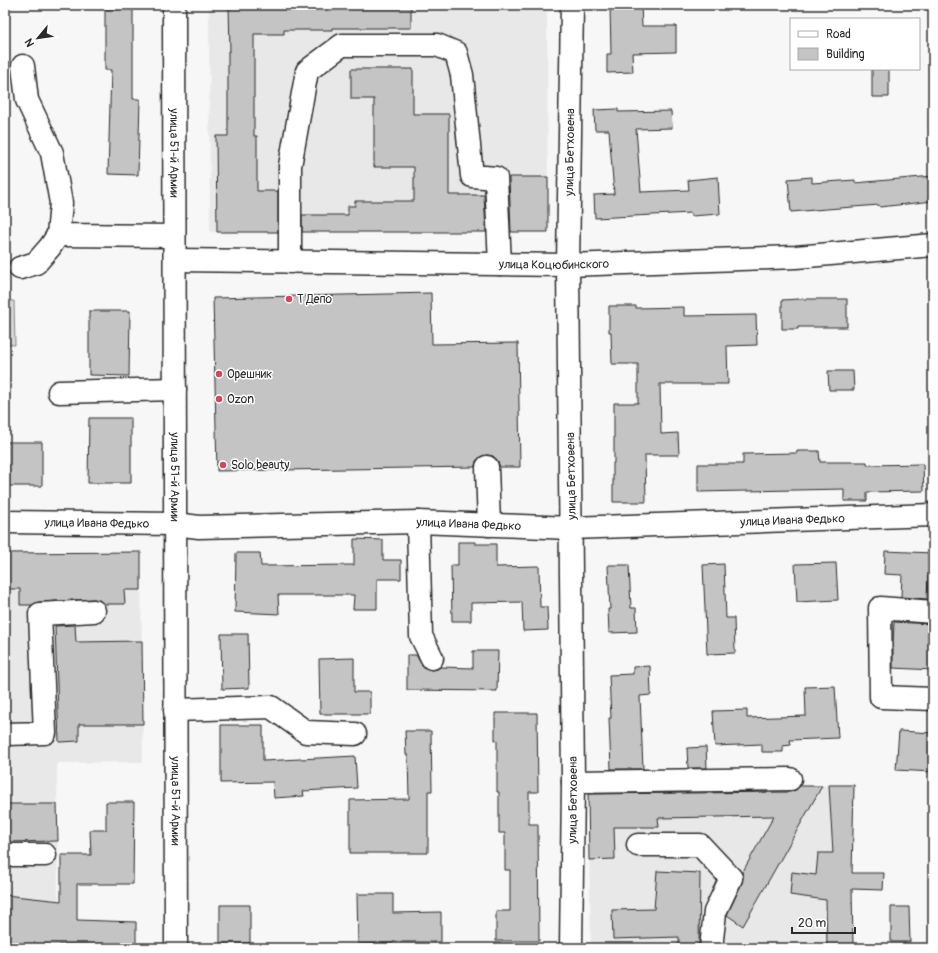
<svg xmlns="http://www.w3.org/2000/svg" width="938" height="953" font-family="Pangolin,sans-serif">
  <rect width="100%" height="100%" fill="#f7f7f7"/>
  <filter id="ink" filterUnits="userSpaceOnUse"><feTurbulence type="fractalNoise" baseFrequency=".025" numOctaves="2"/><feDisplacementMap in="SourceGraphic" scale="8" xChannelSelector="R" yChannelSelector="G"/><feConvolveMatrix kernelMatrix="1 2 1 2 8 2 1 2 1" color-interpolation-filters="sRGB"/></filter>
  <g filter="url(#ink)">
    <path fill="#e8e8e8" d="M 209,5 L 547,5 L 548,232 L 210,232 Z
      M 141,552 L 143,762 L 57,763 L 58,893 L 61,934 L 60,948 L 5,948 L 5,553 Z
      M 773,785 L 803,786 L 854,785 L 852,874 L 853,946 L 826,948 L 591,948 L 588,788 Z"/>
    <path fill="#d9d9d9" stroke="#828282" d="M 5,301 L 14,301 L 15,345 L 5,344 Z"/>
    <path fill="#c4c4c4" stroke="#2b2b2b" d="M 610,5 L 641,5 L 642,26 L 676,26 L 676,52 L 632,53 L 633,72 L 607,73 L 607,54 L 611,54 Z
      M 229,6 L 411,7 L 411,28 L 332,28 L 332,30 L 284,30 L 284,34 L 254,34 L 254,136 L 257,136 L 257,191 L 278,191 L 278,232 L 217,232 L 216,136 L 228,136 L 228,51 L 230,51 Z
      M 105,9 L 133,9 L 133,99 L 140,99 L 138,175 L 108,174 L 111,70 L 105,70 Z
      M 351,69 L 413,69 L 413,114 L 449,114 L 449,195 L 484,195 L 486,232 L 302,232 L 302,215 L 348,215 L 348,206 L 355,206 L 355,201 L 414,201 L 414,167 L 374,167 L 374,99 L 351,99 Z
      M 872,69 L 889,69 L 889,97 L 872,97 Z
      M 618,109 L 618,112 L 671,111 L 672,128 L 636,129 L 641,192 L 689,190 L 688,180 L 718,177 L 720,214 L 691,216 L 691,213 L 595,218 L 594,195 L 614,194 L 609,130 L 595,130 L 594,110 Z
      M 933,176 L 933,201 L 880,207 L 879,205 L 814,210 L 815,210 L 791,212 L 788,179 L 812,177 L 812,183 L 855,180 L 855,183 Z
      M 509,177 L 548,177 L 548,232 L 511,232 Z
      M 431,293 L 432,344 L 518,343 L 520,467 L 500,467 L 497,460 L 493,456 L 487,455 L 480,457 L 476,461 L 475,467 L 217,471 L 213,298 Z
      M 798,299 L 847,299 L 847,327 L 798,327 L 798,329 L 782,329 L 782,300 Z
      M 609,306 L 636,306 L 636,308 L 684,307 L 684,316 L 756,315 L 757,345 L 727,346 L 728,384 L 660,384 L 661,434 L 678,433 L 679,455 L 645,455 L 646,502 L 613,502 L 613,463 L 614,463 L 614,403 L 638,403 L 638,364 L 612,364 L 611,332 L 609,332 Z
      M 89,311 L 130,311 L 129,376 L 89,375 Z
      M 828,371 L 853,371 L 854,390 L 829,390 Z
      M 89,418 L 131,418 L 131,483 L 88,483 Z
      M 5,442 L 42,442 L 42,486 L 5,486 Z
      M 797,451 L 819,451 L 820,462 L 867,462 L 867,465 L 923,464 L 924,491 L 867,492 L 867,501 L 844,501 L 844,489 L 698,492 L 698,464 L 743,464 L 743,454 L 797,453 Z
      M 354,539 L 383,540 L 383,560 L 401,560 L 401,579 L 377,579 L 377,609 L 353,609 L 354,595 L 278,595 L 279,614 L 235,612 L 236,553 L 260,553 L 261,566 L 354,565 Z
      M 458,542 L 475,542 L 475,544 L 496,544 L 496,567 L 539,566 L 540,607 L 547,607 L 548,630 L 523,631 L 522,602 L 471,603 L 471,621 L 452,621 L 451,565 L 458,565 Z
      M 885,551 L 933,553 L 933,577 L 928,576 L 927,599 L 901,597 L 902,575 L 884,574 Z
      M 141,552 L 141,590 L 124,590 L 125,604 L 104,604 L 99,600 L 93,599 L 39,602 L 32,605 L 20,605 L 20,589 L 5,589 L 5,553 Z
      M 836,563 L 838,600 L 797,602 L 795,564 Z
      M 724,564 L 726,618 L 734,618 L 735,653 L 707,654 L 703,565 Z
      M 608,565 L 629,565 L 631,608 L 636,608 L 637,632 L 609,633 L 608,609 L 610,609 Z
      M 894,622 L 933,624 L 933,670 L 893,668 L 893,646 Z
      M 75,625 L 76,642 L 142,641 L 143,724 L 79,724 L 79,741 L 59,742 L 55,626 Z
      M 221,634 L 248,634 L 249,688 L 222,689 Z
      M 473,651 L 498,651 L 497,691 L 407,690 L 407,655 L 416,655 L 421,664 L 425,668 L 432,670 L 437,669 L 440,667 L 473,668 Z
      M 354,658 L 354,692 L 370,692 L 370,714 L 320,714 L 319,659 Z
      M 650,666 L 651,695 L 640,696 L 643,769 L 611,769 L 609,718 L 611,718 L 609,675 L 633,674 L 633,667 Z
      M 835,686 L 838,738 L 790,740 L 791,745 L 783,746 L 783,752 L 762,752 L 762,744 L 715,746 L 713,711 L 747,710 L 747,718 L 806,716 L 805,687 Z
      M 495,713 L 537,713 L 538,792 L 529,792 L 529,824 L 538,824 L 539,941 L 496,941 L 496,911 L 510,911 L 510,870 L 505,870 L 505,833 L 499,833 L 499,792 L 497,792 L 497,740 L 495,740 Z
      M 221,725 L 263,725 L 263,761 L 355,756 L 357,788 L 303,791 L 304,796 L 274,798 L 273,782 L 221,783 Z
      M 405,731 L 431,731 L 432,791 L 428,791 L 428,853 L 350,853 L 350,800 L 409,799 L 408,755 L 406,755 Z
      M 899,731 L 933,733 L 933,772 L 896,770 Z
      M 706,747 L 707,768 L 688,768 L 687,748 Z
      M 829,785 L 854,785 L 852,873 L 884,873 L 883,890 L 852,889 L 853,946 L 827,948 L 826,900 L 790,895 L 792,872 L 816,875 L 818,853 L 833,853 Z
      M 800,786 L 822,786 L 743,926 L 727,915 L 742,883 L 743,876 L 742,873 L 774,816 L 658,818 L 659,827 L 614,827 L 615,859 L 589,860 L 588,794 L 790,792 L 796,790 Z
      M 106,802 L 134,802 L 133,884 L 77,884 L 77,920 L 136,922 L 136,946 L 59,945 L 58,948 L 16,948 L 5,947 L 5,895 L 61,901 L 61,855 L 91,855 L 90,830 L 106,830 Z
      M 5,804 L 57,804 L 58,841 L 5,842 Z
      M 657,871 L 700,873 L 699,946 L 682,947 L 682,945 L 679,945 L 679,937 L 613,939 L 612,910 L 654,909 Z
      M 357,894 L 393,894 L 393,913 L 441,912 L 441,942 L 393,942 L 393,943 L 358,944 Z
      M 220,905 L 250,905 L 250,943 L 220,943 Z
      M 891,907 L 909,907 L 910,942 L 891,942 Z"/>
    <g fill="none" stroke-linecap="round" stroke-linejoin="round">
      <g stroke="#2b2b2b" stroke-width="25">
        <g id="minor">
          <path d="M 23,66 L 27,100 L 52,153 L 61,203 L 58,235 L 174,236"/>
          <path d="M 290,262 L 290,166 L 307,71 L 342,45 L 437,45 L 456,53 L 462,75 L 472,176 L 496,178 L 500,264"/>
          <path d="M 20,268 L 36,263 L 50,247 L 58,235"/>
          <path d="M 59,392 L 175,389"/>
          <path d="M 487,467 L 489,525"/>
          <path id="s1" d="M 5,522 L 175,524 L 199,527 L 418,522 L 571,528 L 933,515"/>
          <path d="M 418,522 L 421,636 L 432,658"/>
          <path d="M 933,612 L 880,608 L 881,697 L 933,699"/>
          <path d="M 175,710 L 271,707 L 306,732 L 355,734"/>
          <path d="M 5,734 L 45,733 L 40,614 L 94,611"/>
          <path d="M 573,782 L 790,779"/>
          <path d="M 638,845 L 700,845 L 731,878 L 715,912 L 711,948"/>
          <path d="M 5,855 L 45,855"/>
          <path id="s2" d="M 571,948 L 573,782 L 568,265 L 572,5"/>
        </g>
      </g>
      <g stroke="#2b2b2b" stroke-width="25">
        <g id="major">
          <path id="s3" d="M 174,5 L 176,948"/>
          <path id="s4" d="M 175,260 L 568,265 L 796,257 L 933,245"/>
        </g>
      </g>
      <use href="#minor" stroke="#fff" stroke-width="22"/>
      <use href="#major" stroke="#fff" stroke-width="22"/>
    </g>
  </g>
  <g fill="#d1495b" stroke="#fff" stroke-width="1.5">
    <circle cx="289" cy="299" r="4"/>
    <circle cx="219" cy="374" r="4"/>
    <circle cx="219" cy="399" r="4"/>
    <circle cx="223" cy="465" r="4"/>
  </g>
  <g text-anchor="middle" stroke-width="3" stroke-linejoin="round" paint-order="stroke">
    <g font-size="12" fill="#2b2b2b" stroke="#fff">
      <text dy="4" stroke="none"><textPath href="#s3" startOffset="148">улица 51-й Армии</textPath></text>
      <text dy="4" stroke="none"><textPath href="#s2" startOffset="796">улица Бетховена</textPath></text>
      <text dy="4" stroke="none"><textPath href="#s4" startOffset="379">улица Коцюбинского</textPath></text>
      <text transform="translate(571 476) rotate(-91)" y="4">улица Бетховена</text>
      <text dy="4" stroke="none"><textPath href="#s3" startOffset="472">улица 51-й Армии</textPath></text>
      <text dy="4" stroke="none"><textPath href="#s1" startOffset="788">улица Ивана Федько</textPath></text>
      <text dy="4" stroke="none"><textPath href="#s1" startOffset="92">улица Ивана Федько</textPath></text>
      <text dy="4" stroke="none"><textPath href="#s1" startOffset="464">улица Ивана Федько</textPath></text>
      <text dy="4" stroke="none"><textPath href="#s3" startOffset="796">улица 51-й Армии</textPath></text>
      <text dy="4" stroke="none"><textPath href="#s2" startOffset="148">улица Бетховена</textPath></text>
    </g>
    <g font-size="12" fill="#2b2b2b" stroke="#fff" text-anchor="start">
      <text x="297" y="303">Т Депо</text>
      <text x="227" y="378">Орешник</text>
      <text x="227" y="403">Ozon</text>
      <text x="231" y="469">Solo beauty</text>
    </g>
  </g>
  <rect width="938" height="953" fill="none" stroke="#fff" stroke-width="20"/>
  <rect x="10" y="10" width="918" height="933" fill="none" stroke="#2b2b2b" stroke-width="1.5" filter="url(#ink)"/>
  <rect x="790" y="18" width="130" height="52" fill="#ffffff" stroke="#aaaaaa"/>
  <rect x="798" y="31" width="20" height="6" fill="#ffffff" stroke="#aaaaaa"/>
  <text x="826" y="38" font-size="12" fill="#2b2b2b">Road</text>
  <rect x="798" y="48" width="20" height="12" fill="#c4c4c4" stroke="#aaaaaa"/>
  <text x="826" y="58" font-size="12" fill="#2b2b2b">Building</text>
  <g transform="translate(38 38) rotate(241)" stroke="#ffffff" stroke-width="3" paint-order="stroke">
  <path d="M0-3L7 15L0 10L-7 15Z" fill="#2b2b2b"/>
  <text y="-6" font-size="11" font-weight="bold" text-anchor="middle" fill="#2b2b2b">N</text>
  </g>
  <path d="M792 927v6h63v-6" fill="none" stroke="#2b2b2b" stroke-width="2"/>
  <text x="798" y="927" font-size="12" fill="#2b2b2b" stroke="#ffffff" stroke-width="3" paint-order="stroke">20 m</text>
</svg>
